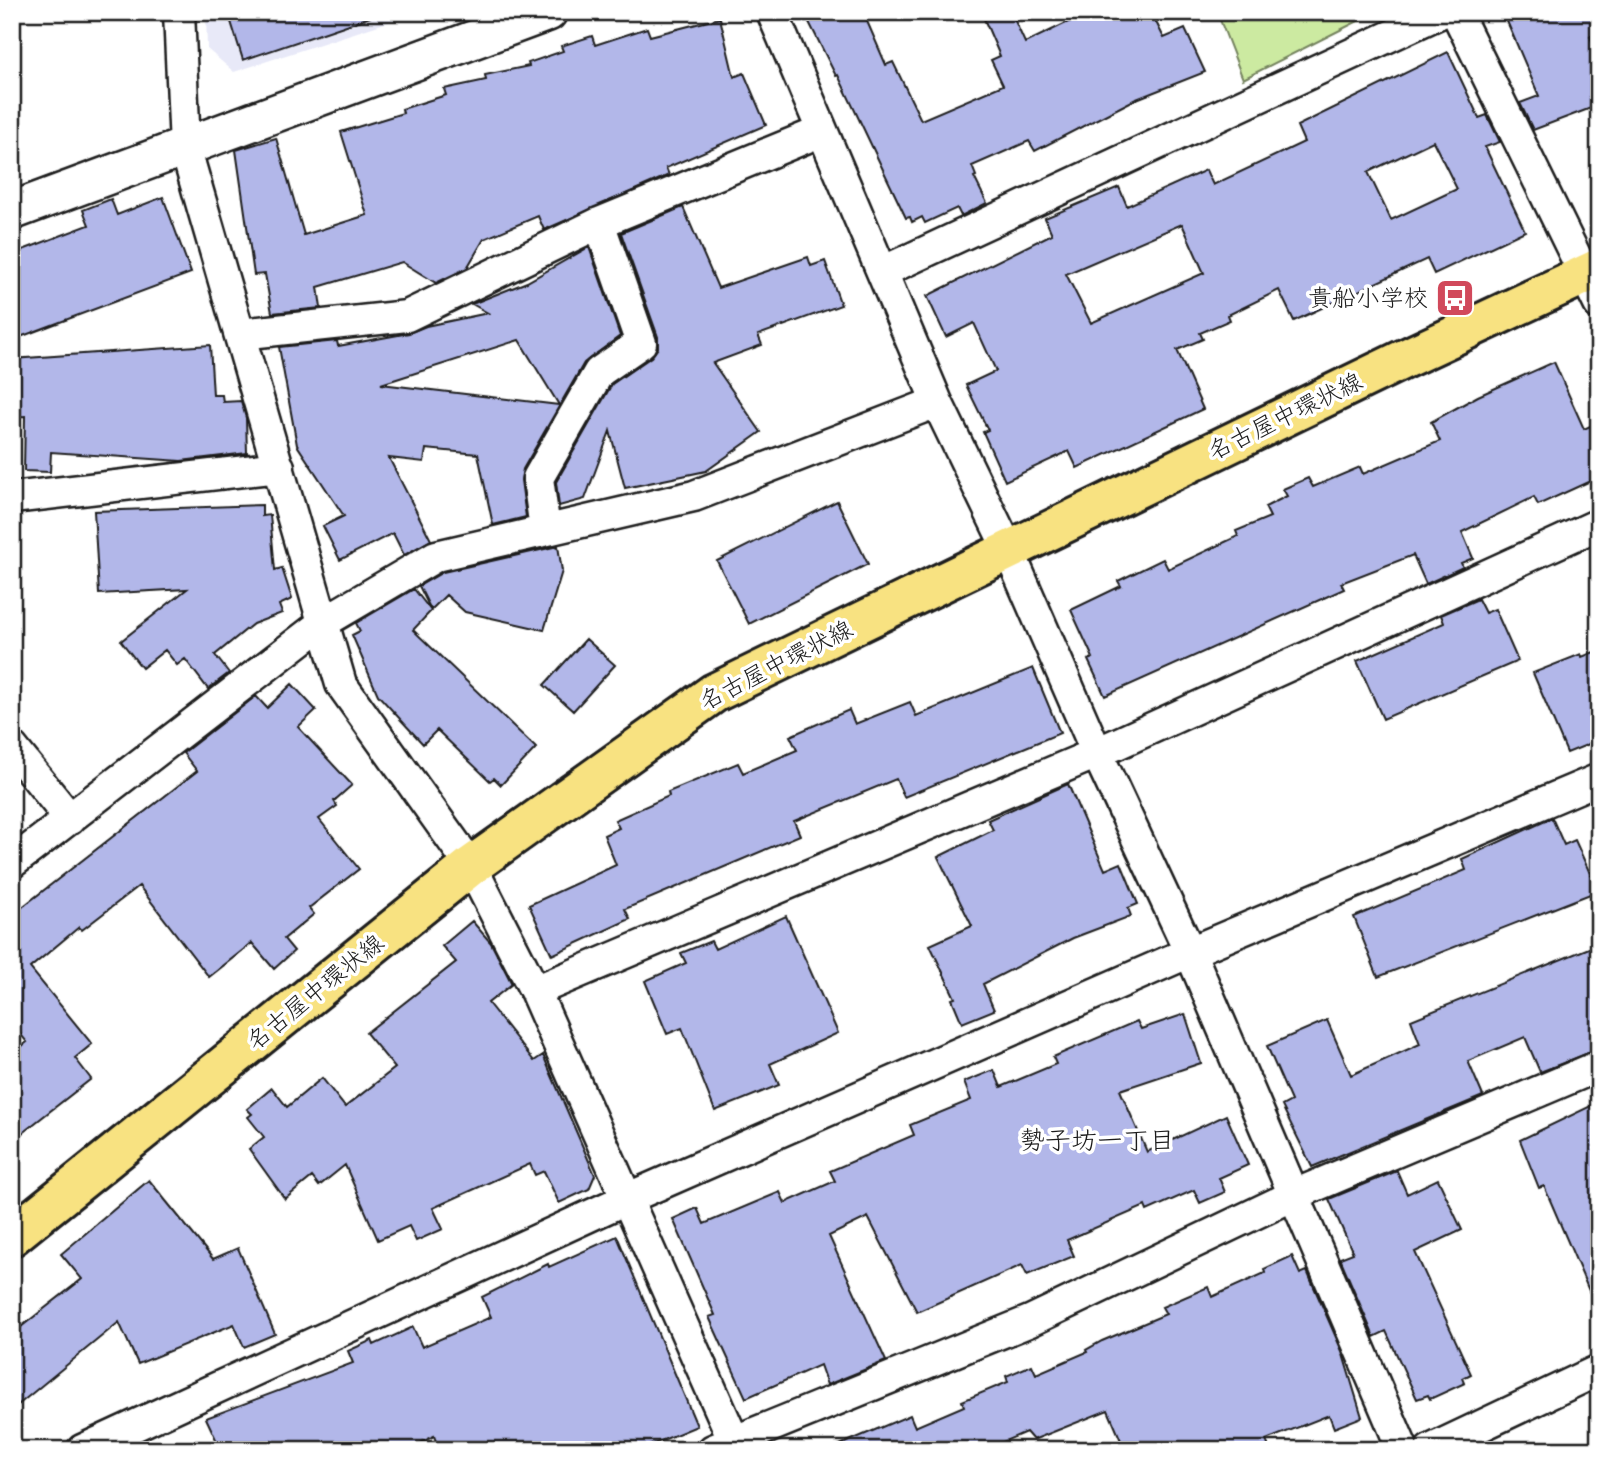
<svg xmlns="http://www.w3.org/2000/svg" width="1611" height="1462" font-family="'Indie Flower','Klee One',sans-serif">
  <rect width="100%" height="100%" fill="#fff"/>
  <filter id="ink" filterUnits="userSpaceOnUse"><feTurbulence type="fractalNoise" baseFrequency=".0143" numOctaves="2"/><feDisplacementMap in="SourceGraphic" scale="14" xChannelSelector="R" yChannelSelector="G"/><feConvolveMatrix kernelMatrix="1 2 1 2 8 2 1 2 1" color-interpolation-filters="sRGB"/></filter>
  <g filter="url(#ink)">
    <path fill="#e8e9f8" d="M 206,12 L 419,12 L 234,72 L 207,49 Z"/>
    <path fill="#cceaa1" stroke="#74835e" stroke-width="2" d="M 1217,12 L 1376,12 L 1243,79 Z"/>
    <path fill="#b2b7e9" stroke="#1c1c1c" stroke-width="2" fill-rule="evenodd" d="M 228,12 L 369,12 L 370,17 L 243,60 Z
      M 804,12 L 863,12 L 886,65 L 893,62 L 921,120 L 1003,85 L 991,60 L 1000,56 L 981,12 L 1011,12 L 1025,43 L 1089,12 L 1151,12 L 1164,38 L 1185,29 L 1205,72 L 1134,100 L 1035,151 L 1029,141 L 972,166 L 976,176 L 974,177 L 987,203 L 961,216 L 957,208 L 925,223 L 922,217 L 912,222 L 910,217 L 906,218 L 838,75 L 836,76 Z
      M 1523,12 L 1599,12 L 1599,33 L 1590,36 L 1599,59 L 1599,105 L 1533,130 L 1520,103 L 1539,96 L 1506,19 Z
      M 720,18 L 734,77 L 744,73 L 766,125 L 666,168 L 669,175 L 544,230 L 538,216 L 484,239 L 467,268 L 436,283 L 402,262 L 318,287 L 321,308 L 272,313 L 265,274 L 254,275 L 236,150 L 276,138 L 304,235 L 367,215 L 341,132 L 403,113 L 402,109 L 446,95 L 444,89 L 486,80 L 485,75 L 529,66 L 528,63 L 563,51 L 561,46 L 592,36 L 595,45 L 647,28 L 650,36 Z
      M 1448,52 L 1479,118 L 1487,115 L 1500,142 L 1485,147 L 1525,231 L 1434,274 L 1427,259 L 1294,321 L 1279,290 L 1228,315 L 1230,320 L 1200,333 L 1203,339 L 1177,350 L 1203,409 L 1077,468 L 1069,451 L 1005,481 L 983,432 L 988,430 L 966,385 L 996,371 L 974,323 L 946,337 L 927,296 L 1052,234 L 1045,218 L 1119,187 L 1127,206 L 1206,170 L 1213,185 L 1304,142 L 1297,126 ZM 1433,141 L 1457,189 L 1391,220 L 1368,172 ZM 1182,224 L 1204,273 L 1091,323 L 1066,274 Z
      M 163,197 L 191,273 L 12,340 L 12,254 L 89,225 L 83,210 L 111,199 L 117,215 Z
      M 683,207 L 718,288 L 808,257 L 811,266 L 825,261 L 841,305 L 758,335 L 762,345 L 713,363 L 761,432 L 706,471 L 625,488 L 610,431 L 585,499 L 559,506 L 556,482 L 612,384 L 651,357 L 658,348 L 658,337 L 621,233 Z
      M 589,247 L 620,336 L 584,363 L 523,469 L 521,480 L 526,517 L 493,525 L 478,454 L 426,449 L 424,462 L 389,458 L 431,540 L 404,555 L 393,533 L 340,560 L 323,526 L 344,516 L 297,445 L 279,347 L 337,341 L 338,346 L 409,333 L 426,326 L 488,313 L 472,304 L 527,282 ZM 519,340 L 559,405 L 381,384 Z
      M 210,345 L 213,395 L 222,395 L 223,402 L 241,401 L 246,418 L 247,453 L 181,461 L 51,452 L 50,472 L 24,471 L 25,416 L 12,417 L 12,359 Z
      M 1554,362 L 1584,429 L 1599,422 L 1599,477 L 1538,505 L 1534,497 L 1462,532 L 1473,558 L 1461,563 L 1463,567 L 1426,584 L 1413,555 L 1341,583 L 1344,589 L 1105,696 L 1088,660 L 1093,658 L 1071,610 L 1121,586 L 1118,581 L 1163,559 L 1168,569 L 1238,536 L 1236,531 L 1270,517 L 1265,507 L 1287,496 L 1283,489 L 1308,478 L 1313,487 L 1360,467 L 1363,474 L 1440,441 L 1431,422 L 1478,396 Z
      M 837,501 L 868,564 L 749,624 L 717,561 Z
      M 262,505 L 262,516 L 270,515 L 275,570 L 282,568 L 292,599 L 279,605 L 282,613 L 253,624 L 215,655 L 229,673 L 208,689 L 185,659 L 177,665 L 165,650 L 142,668 L 121,641 L 187,589 L 99,594 L 94,511 Z
      M 558,546 L 562,571 L 544,630 L 465,612 L 446,595 L 431,610 L 419,586 L 443,572 Z
      M 414,589 L 431,611 L 413,630 L 536,748 L 501,785 L 494,778 L 490,781 L 437,730 L 423,744 L 378,695 L 352,635 L 360,631 L 356,623 Z
      M 1478,599 L 1485,613 L 1495,609 L 1518,661 L 1383,719 L 1357,661 L 1444,623 L 1441,615 Z
      M 586,639 L 615,665 L 573,711 L 544,685 Z
      M 1599,650 L 1599,740 L 1567,753 L 1533,673 L 1581,654 L 1582,657 Z
      M 1033,668 L 1060,733 L 904,797 L 896,779 L 794,821 L 800,835 L 625,909 L 630,919 L 552,955 L 529,905 L 616,865 L 604,835 L 619,828 L 615,820 L 669,796 L 668,792 L 738,763 L 743,773 L 797,750 L 790,736 L 849,710 L 855,724 L 910,702 L 916,716 Z
      M 292,684 L 316,710 L 298,727 L 352,785 L 334,801 L 337,806 L 319,819 L 359,869 L 309,908 L 314,914 L 284,939 L 294,951 L 274,969 L 252,943 L 209,977 L 139,886 L 82,930 L 79,927 L 30,968 L 92,1044 L 75,1058 L 91,1079 L 12,1141 L 12,1054 L 27,1042 L 12,1024 L 12,915 L 197,771 L 183,753 L 256,696 L 267,708 Z
      M 1068,784 L 1105,870 L 1121,863 L 1138,904 L 1128,908 L 1131,916 L 1073,938 L 983,984 L 994,1010 L 962,1023 L 952,999 L 955,998 L 930,945 L 972,926 L 938,857 L 993,830 L 988,820 Z
      M 1552,818 L 1564,845 L 1575,840 L 1598,891 L 1378,977 L 1354,917 L 1466,870 L 1462,859 Z
      M 786,916 L 838,1033 L 770,1064 L 779,1085 L 715,1111 L 682,1028 L 667,1034 L 645,981 L 686,963 L 681,953 L 711,941 L 715,949 Z
      M 472,921 L 491,943 L 512,984 L 488,1003 L 534,1061 L 543,1055 L 595,1175 L 589,1189 L 559,1203 L 544,1171 L 535,1175 L 530,1164 L 433,1208 L 443,1229 L 416,1241 L 409,1226 L 378,1240 L 345,1165 L 319,1186 L 312,1177 L 285,1199 L 249,1149 L 264,1137 L 248,1117 L 252,1114 L 247,1109 L 272,1088 L 287,1107 L 322,1078 L 345,1107 L 395,1068 L 366,1033 L 456,962 L 442,946 Z
      M 1599,944 L 1599,1049 L 1540,1072 L 1525,1037 L 1468,1061 L 1483,1096 L 1312,1167 L 1282,1106 L 1291,1101 L 1267,1046 L 1327,1020 L 1351,1075 L 1420,1044 L 1411,1020 Z
      M 1185,1014 L 1201,1063 L 1120,1090 L 1147,1152 L 1226,1115 L 1248,1165 L 1219,1178 L 1225,1192 L 1200,1203 L 1194,1190 L 1147,1211 L 1145,1206 L 1067,1240 L 1074,1256 L 1027,1275 L 1022,1265 L 917,1312 L 868,1217 L 829,1236 L 886,1361 L 827,1385 L 820,1365 L 746,1398 L 709,1317 L 715,1315 L 673,1219 L 697,1208 L 704,1224 L 780,1192 L 785,1203 L 835,1181 L 830,1171 L 914,1135 L 910,1125 L 971,1100 L 964,1082 L 994,1070 L 1001,1087 L 1056,1064 L 1053,1057 L 1137,1021 L 1141,1029 Z
      M 1599,1102 L 1599,1314 L 1544,1186 L 1539,1188 L 1520,1140 Z
      M 1397,1171 L 1407,1194 L 1438,1179 L 1462,1230 L 1415,1252 L 1471,1374 L 1463,1378 L 1465,1383 L 1430,1399 L 1428,1395 L 1417,1399 L 1386,1331 L 1374,1337 L 1340,1258 L 1353,1253 L 1329,1199 Z
      M 149,1180 L 213,1259 L 238,1248 L 275,1334 L 244,1347 L 234,1324 L 138,1364 L 119,1322 L 12,1410 L 12,1334 L 82,1279 L 61,1254 Z
      M 617,1236 L 697,1426 L 639,1450 L 439,1450 L 434,1436 L 407,1450 L 221,1450 L 206,1418 L 353,1363 L 348,1351 L 372,1340 L 374,1345 L 413,1327 L 422,1347 L 491,1317 L 482,1297 L 548,1264 L 549,1267 Z
      M 1292,1256 L 1300,1274 L 1307,1271 L 1342,1351 L 1362,1417 L 1334,1428 L 1329,1415 L 1266,1440 L 1270,1450 L 1125,1450 L 1108,1410 L 1033,1440 L 1026,1432 L 984,1450 L 828,1450 L 910,1415 L 915,1427 L 964,1406 L 962,1401 L 1008,1382 L 1006,1376 L 1032,1365 L 1036,1374 L 1087,1352 L 1086,1350 L 1102,1341 L 1166,1314 L 1162,1307 L 1208,1287 L 1212,1297 L 1265,1273 L 1264,1269 Z"/>
    <g fill="none" stroke-linecap="round" stroke-linejoin="round">
      <g stroke="#1c1c1c" stroke-width="35">
        <path id="minor" d="M 179,12 L 185,147 L 341,684 L 471,866 L 535,991 L 738,1450
          M 772,12 L 937,402 L 1008,549 L 1097,753 L 1190,952 L 1403,1450
          M 1456,12 L 1599,304
          M 882,272 L 1442,12
          M 240,334 L 407,316 L 599,223 L 822,131
          M 12,498 L 279,467
          M 545,530 L 538,478 L 599,372 L 641,343 L 599,223
          M 12,747 L 70,819
          M 12,863 L 324,622 L 436,556 L 694,496 L 937,402
          M 535,991 L 1097,753 L 1599,524
          M 82,1450 L 626,1199 L 1190,952 L 1599,779
          M 713,1450 L 1030,1321 L 1294,1195 L 1599,1066
          M 1430,1450 L 1599,1370"/>
      </g>
      <g stroke="#1c1c1c" stroke-width="42">
        <path id="tertiary" d="M 12,211 L 548,12"/>
      </g>
      <g stroke="#1c1c1c" stroke-width="44">
        <path id="primary" d="M 12,1236 L 471,866 L 714,693 L 1402,360 L 1599,268"/>
      </g>
      <use href="#minor" stroke="#fff" stroke-width="30"/>
      <use href="#tertiary" stroke="#fff" stroke-width="37"/>
      <use href="#primary" stroke="#f8e281" stroke-width="38"/>
    </g>
  </g>
  <defs>
    <g id="bus-square" transform="scale(2.0125)"><rect x="-9" y="-9" width="18" height="18" rx="4" fill="#d1495b" stroke="#fff"/><path d="M-5-6H5V4H4V6H2V4H-2V6H-4V4H-5ZM-3.5-4V0h7V-4ZM-3.5 1.2v1.5H-2V1.2ZM2 1.2v1.5H3.5V1.2Z" fill="#fff"/></g>
  </defs>
  <g fill-rule="evenodd">
    <use href="#bus-square" x="1455" y="298"/>
  </g>
  <g text-anchor="middle" stroke-width="7" stroke-linejoin="round" paint-order="stroke">
    <g font-size="24" fill="#1c1c1c" stroke="#fff" text-anchor="end">
      <text x="1428" y="306">貴船小学校</text>
    </g>
    <g font-size="24" fill="#1c1c1c" stroke="#fff">
      <text transform="translate(1285 416) rotate(-26)" y="8">名古屋中環状線</text>
      <text transform="translate(776 665) rotate(-27)" y="8">名古屋中環状線</text>
      <text transform="translate(315 992) rotate(-39)" y="8">名古屋中環状線</text>
    </g>
    <g font-size="26" fill="#1c1c1c" stroke="#fff">
      <text x="1097" y="1149">勢子坊一丁目</text>
    </g>
  </g>
  <rect width="1611" height="1462" fill="none" stroke="#fff" stroke-width="42"/>
  <rect x="21" y="21" width="1569" height="1420" fill="none" stroke="#1c1c1c" stroke-width="2.5" filter="url(#ink)"/>
</svg>
